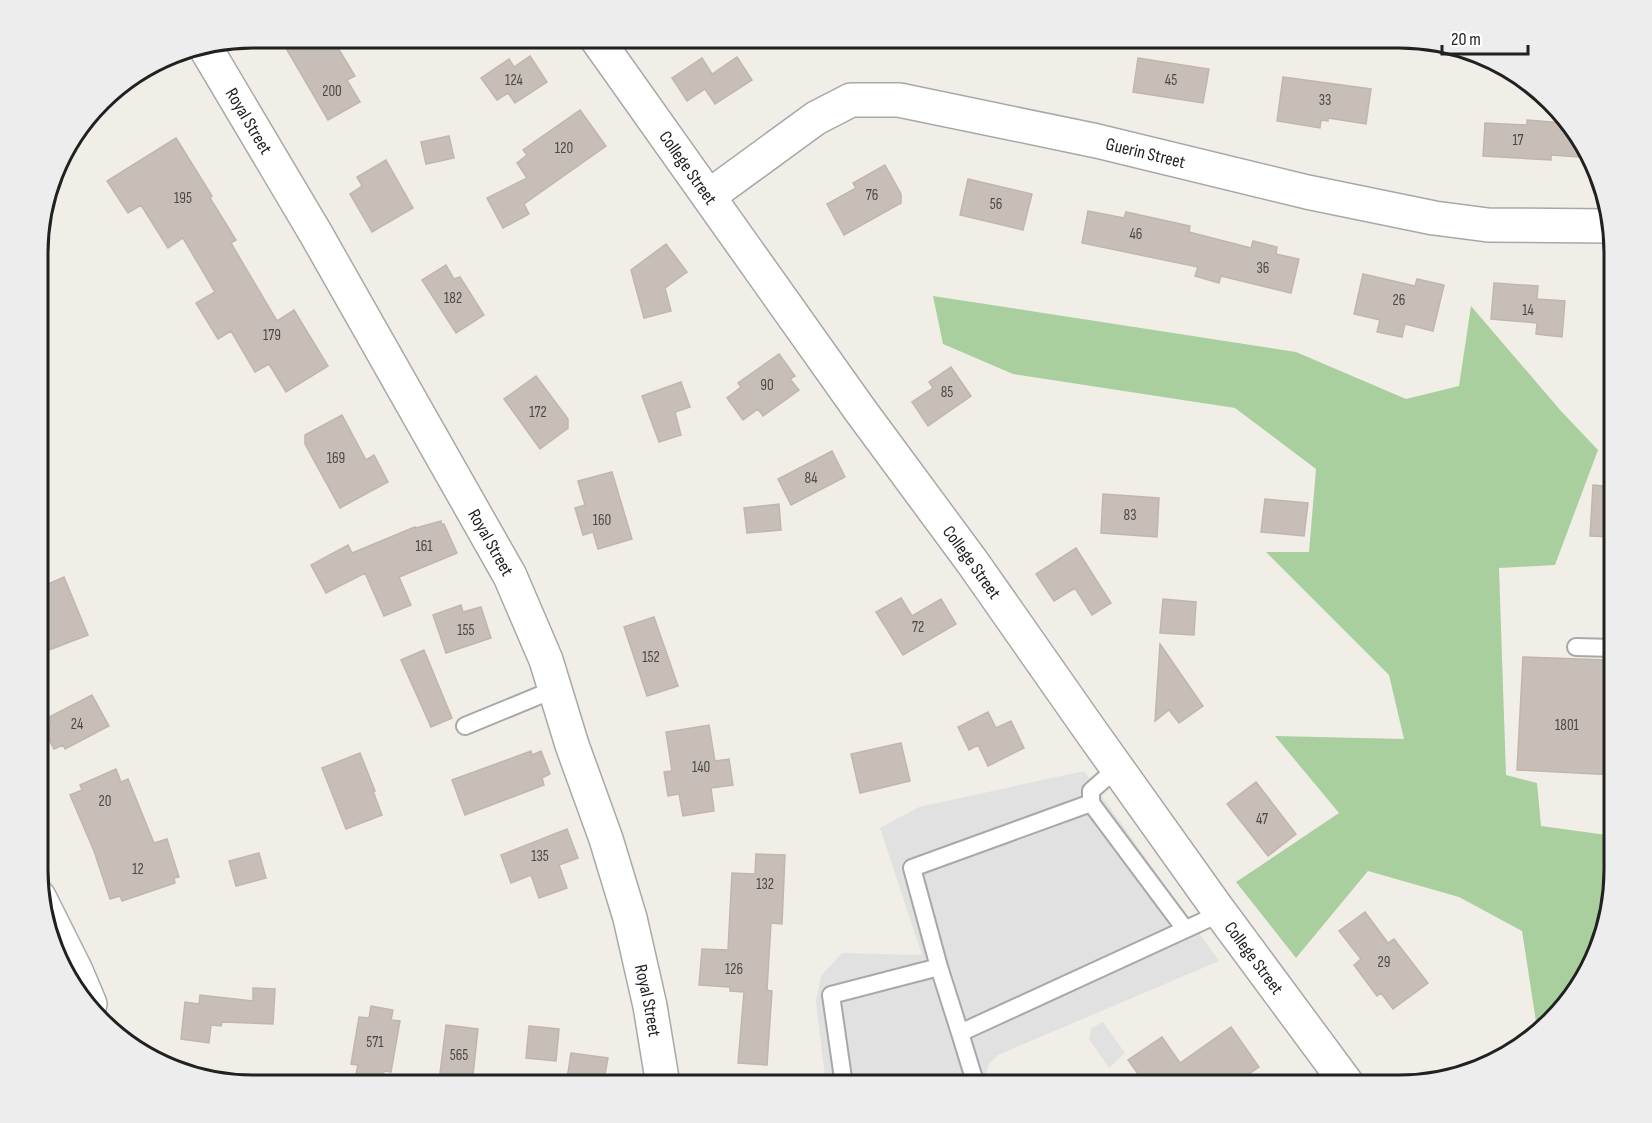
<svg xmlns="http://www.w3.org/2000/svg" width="1652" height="1123" font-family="'Sofia Sans Condensed',sans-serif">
  <rect width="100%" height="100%" fill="#f1eee8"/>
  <path fill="#aacf9e" d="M 933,296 L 1296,352 L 1406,399 L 1459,386 L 1471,306 L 1561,411 L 1598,450 L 1555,565 L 1499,568 L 1506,775 L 1537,783 L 1541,826 L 1614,836 L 1614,883 L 1603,939 L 1570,1001 L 1537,1028 L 1522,931 L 1459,897 L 1368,871 L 1296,958 L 1236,882 L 1339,813 L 1275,736 L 1404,739 L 1389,675 L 1266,552 L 1309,552 L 1316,469 L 1235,408 L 1013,374 L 943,344 Z"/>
  <path fill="#e1e1e1" d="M 1084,771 L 1219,961 L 998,1055 L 989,1064 L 984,1078 L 986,1085 L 826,1085 L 816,1002 L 821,976 L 842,953 L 922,955 L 880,828 L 919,807 Z
    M 1103,1022 L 1125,1053 L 1109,1068 L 1089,1039 L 1091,1028 Z"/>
  <path fill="#c6beb7" stroke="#c2b6ab" stroke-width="1.5" d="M 280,38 L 332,38 L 355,76 L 347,80 L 360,102 L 328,120 Z
    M 530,56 L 547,82 L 515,103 L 508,93 L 497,100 L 481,78 L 509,59 L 514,67 Z
    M 737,57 L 752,80 L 715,104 L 705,89 L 687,101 L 672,78 L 702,58 L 712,74 Z
    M 1138,58 L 1209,69 L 1203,103 L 1133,92 Z
    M 1283,77 L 1371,89 L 1366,124 L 1328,118 L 1328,121 L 1321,120 L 1320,128 L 1277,121 Z
    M 580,110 L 606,146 L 524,204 L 529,214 L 503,228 L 487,198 L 527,178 L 517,163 L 527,155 L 523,150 Z
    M 1527,120 L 1564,123 L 1592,158 L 1551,155 L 1551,160 L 1483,156 L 1485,123 L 1527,125 Z
    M 449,136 L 454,158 L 426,164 L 421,142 Z
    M 176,138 L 212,196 L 210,198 L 236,240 L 231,243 L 277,321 L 294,310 L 328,366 L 286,392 L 269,364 L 255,372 L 231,331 L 218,339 L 196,303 L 215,292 L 183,238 L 168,248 L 141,205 L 128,213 L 107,181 Z
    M 386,160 L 413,208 L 372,232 L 350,194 L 362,186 L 357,177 Z
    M 885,165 L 901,194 L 901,203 L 844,235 L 827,204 L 856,188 L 853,183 Z
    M 968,179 L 1032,194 L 1023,230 L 960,215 Z
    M 1088,211 L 1124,218 L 1126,212 L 1190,226 L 1189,232 L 1251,248 L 1253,241 L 1277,247 L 1276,254 L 1299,259 L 1291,293 L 1221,276 L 1219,283 L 1195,276 L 1198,267 L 1082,243 Z
    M 666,244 L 687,272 L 665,288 L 671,311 L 644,318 L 631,270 Z
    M 446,265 L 454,279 L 460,277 L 484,315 L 456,333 L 422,280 Z
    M 1363,274 L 1415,286 L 1417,279 L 1444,285 L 1433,331 L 1405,324 L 1402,337 L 1377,332 L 1380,320 L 1354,314 Z
    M 1494,283 L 1538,286 L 1537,299 L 1565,301 L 1562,337 L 1536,334 L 1537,323 L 1491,319 Z
    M 779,354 L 795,376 L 790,379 L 799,390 L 763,416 L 758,409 L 743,420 L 727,398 L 741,387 L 738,383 Z
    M 951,367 L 971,396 L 928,426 L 912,402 L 933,388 L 929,382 Z
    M 536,376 L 568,419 L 568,428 L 540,449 L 504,399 Z
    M 681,382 L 690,407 L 675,412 L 681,435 L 659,442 L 642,396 Z
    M 342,415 L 366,460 L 374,455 L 388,482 L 340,508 L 305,444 L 305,435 Z
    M 832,451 L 845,477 L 791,505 L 778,479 Z
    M 612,472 L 632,539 L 598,549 L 593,532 L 583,535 L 575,508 L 585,505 L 578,481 Z
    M 1593,485 L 1614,487 L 1614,537 L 1590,536 Z
    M 1103,494 L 1159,498 L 1157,537 L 1101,533 Z
    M 1265,499 L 1308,503 L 1304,536 L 1261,532 Z
    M 779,504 L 781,530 L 747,533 L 744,508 Z
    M 441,521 L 442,525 L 444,524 L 457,553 L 399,577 L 411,605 L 384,616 L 365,573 L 326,593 L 311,565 L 348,545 L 352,553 L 415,527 L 416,528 Z
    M 1076,548 L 1111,603 L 1092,615 L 1075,588 L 1054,601 L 1036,574 Z
    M 64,577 L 88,635 L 39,654 L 39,588 Z
    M 901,598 L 912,616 L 941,599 L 956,624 L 903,655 L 876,612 Z
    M 1163,599 L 1196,602 L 1194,635 L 1160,633 Z
    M 461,605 L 463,612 L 481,607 L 491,638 L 446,653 L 433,615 Z
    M 654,617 L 678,686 L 647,696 L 624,627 Z
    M 1160,644 L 1203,706 L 1179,723 L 1169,710 L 1155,721 Z
    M 424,650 L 452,718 L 431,727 L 401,660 Z
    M 1523,657 L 1607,660 L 1606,682 L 1614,683 L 1614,775 L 1517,770 Z
    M 92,695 L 109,726 L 65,749 L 63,745 L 54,749 L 42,727 L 51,722 L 49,717 Z
    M 988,712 L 996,728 L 1011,721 L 1024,748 L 988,766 L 978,745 L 969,750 L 958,727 Z
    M 709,725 L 715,761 L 729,759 L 733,785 L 711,788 L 714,811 L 683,816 L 679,794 L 668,796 L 664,772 L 672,771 L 666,732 Z
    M 901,743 L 910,781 L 860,793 L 851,754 Z
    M 531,751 L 532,755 L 541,751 L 550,774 L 542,778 L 544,785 L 465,815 L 452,780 Z
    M 360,753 L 375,791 L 373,791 L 382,815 L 346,829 L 322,768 Z
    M 116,769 L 121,782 L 128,779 L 154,843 L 167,839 L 179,877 L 174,878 L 175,883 L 122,901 L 120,896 L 110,899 L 94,851 L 70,795 L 82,790 L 80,785 Z
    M 1256,782 L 1296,834 L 1268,856 L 1227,804 Z
    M 567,829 L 578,858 L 559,865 L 567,888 L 539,898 L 531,875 L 511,883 L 501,855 Z
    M 259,853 L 266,878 L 236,886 L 229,861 Z
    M 756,854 L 785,855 L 782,924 L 771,923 L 767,990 L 772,991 L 767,1065 L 738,1063 L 744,992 L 730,991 L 730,987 L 699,985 L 702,949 L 728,950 L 732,873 L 755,874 Z
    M 1365,912 L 1388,943 L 1394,939 L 1428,983 L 1393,1009 L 1381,993 L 1377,996 L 1354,965 L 1361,959 L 1339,931 Z
    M 253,988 L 275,989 L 273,1024 L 222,1022 L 221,1026 L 211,1025 L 209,1043 L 181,1039 L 185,1002 L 199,1004 L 200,995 L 253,1001 Z
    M 371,1006 L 393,1010 L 391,1020 L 400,1021 L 391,1072 L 384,1071 L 383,1079 L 356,1074 L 358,1065 L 351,1064 L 359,1017 L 369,1018 Z
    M 446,1025 L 478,1029 L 472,1084 L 439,1081 Z
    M 529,1026 L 559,1029 L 556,1061 L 526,1058 Z
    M 1231,1027 L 1259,1067 L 1233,1085 L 1146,1085 L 1128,1060 L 1162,1037 L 1180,1063 Z
    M 571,1053 L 608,1058 L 603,1085 L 566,1085 Z"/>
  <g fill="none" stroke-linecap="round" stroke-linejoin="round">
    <g stroke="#a8a8a8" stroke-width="20">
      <path id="service" d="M 1576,647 L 1614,648
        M 465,726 L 555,689
        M 1091,803 L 1185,929
        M 939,967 L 960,1033
        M 844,1085 L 831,995 L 939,967 L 912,868 L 1091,803 L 1091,791 L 1117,768
        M 976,1085 L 960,1033 L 1221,913"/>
    </g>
    <g stroke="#a8a8a8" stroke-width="36">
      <g id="minor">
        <path id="s1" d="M 205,47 L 316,234 L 510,576 L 546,660 L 572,745 L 606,839 L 630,918 L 650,1006 L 663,1085"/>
        <path id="s2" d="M 709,196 L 816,118 L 851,100 L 899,100 L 1097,141 L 1307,192 L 1434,218 L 1488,225 L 1610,226"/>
        <path d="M 39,897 L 76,971 L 90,1004"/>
      </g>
    </g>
    <g stroke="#a8a8a8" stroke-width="36">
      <g id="tertiary">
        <path id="s3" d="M 596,38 L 860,410 L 973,563 L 1090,730 L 1217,908 L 1348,1085"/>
      </g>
    </g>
    <use href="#service" stroke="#fff" stroke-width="16"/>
    <use href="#minor" stroke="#fff" stroke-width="33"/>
    <use href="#tertiary" stroke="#fff" stroke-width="33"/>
  </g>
  <g text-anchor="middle" stroke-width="4.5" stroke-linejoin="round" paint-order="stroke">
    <g font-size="15" fill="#4a4846">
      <text x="514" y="85">124</text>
      <text x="1171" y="85">45</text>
      <text x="332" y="96">200</text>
      <text x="1325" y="105">33</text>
      <text x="1518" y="145">17</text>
      <text x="564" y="153">120</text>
      <text x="872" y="200">76</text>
      <text x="183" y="203">195</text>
      <text x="996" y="209">56</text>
      <text x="1136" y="239">46</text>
      <text x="1263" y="273">36</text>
      <text x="453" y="303">182</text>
      <text x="1399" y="305">26</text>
      <text x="1528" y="315">14</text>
      <text x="272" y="340">179</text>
      <text x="767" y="390">90</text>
      <text x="947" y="397">85</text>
      <text x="538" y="417">172</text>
      <text x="336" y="463">169</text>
      <text x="811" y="483">84</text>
      <text x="1130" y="520">83</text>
      <text x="602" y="525">160</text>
      <text x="424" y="551">161</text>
      <text x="918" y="632">72</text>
      <text x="466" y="635">155</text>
      <text x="651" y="662">152</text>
      <text x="77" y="729">24</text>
      <text x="1567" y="730">1801</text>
      <text x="701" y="772">140</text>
      <text x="105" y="806">20</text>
      <text x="1262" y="824">47</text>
      <text x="540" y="861">135</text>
      <text x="138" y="874">12</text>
      <text x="765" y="889">132</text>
      <text x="1384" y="967">29</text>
      <text x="734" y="974">126</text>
      <text x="375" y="1047">571</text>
      <text x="459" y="1060">565</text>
    </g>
    <g font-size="18" fill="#212121" stroke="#fff">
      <text dy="6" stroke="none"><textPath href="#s1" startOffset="86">Royal Street</textPath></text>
      <text dy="6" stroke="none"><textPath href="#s2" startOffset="472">Guerin Street</textPath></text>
      <text dy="6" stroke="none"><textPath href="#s3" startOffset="159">College Street</textPath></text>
      <text dy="6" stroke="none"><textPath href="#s1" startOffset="572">Royal Street</textPath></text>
      <text dy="6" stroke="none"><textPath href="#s3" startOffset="645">College Street</textPath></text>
      <text dy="6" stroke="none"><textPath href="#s3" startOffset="1131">College Street</textPath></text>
      <text dy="6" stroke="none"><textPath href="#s1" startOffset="1058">Royal Street</textPath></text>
    </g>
  </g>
  <path d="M0 0H1652V1123H0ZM253 48H1399A205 205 0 0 1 1604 253V870A205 205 0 0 1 1399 1075H253A205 205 0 0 1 48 870V253A205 205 0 0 1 253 48Z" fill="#ededed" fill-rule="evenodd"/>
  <path fill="none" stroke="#212121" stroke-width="3" d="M253 48H1399A205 205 0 0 1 1604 253V870A205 205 0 0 1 1399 1075H253A205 205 0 0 1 48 870V253A205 205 0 0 1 253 48Z"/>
  <path d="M1442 45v9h86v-9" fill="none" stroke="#212121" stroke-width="3"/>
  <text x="1451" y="45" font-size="18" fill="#212121" stroke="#ffffff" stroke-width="4.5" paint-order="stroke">20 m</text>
</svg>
